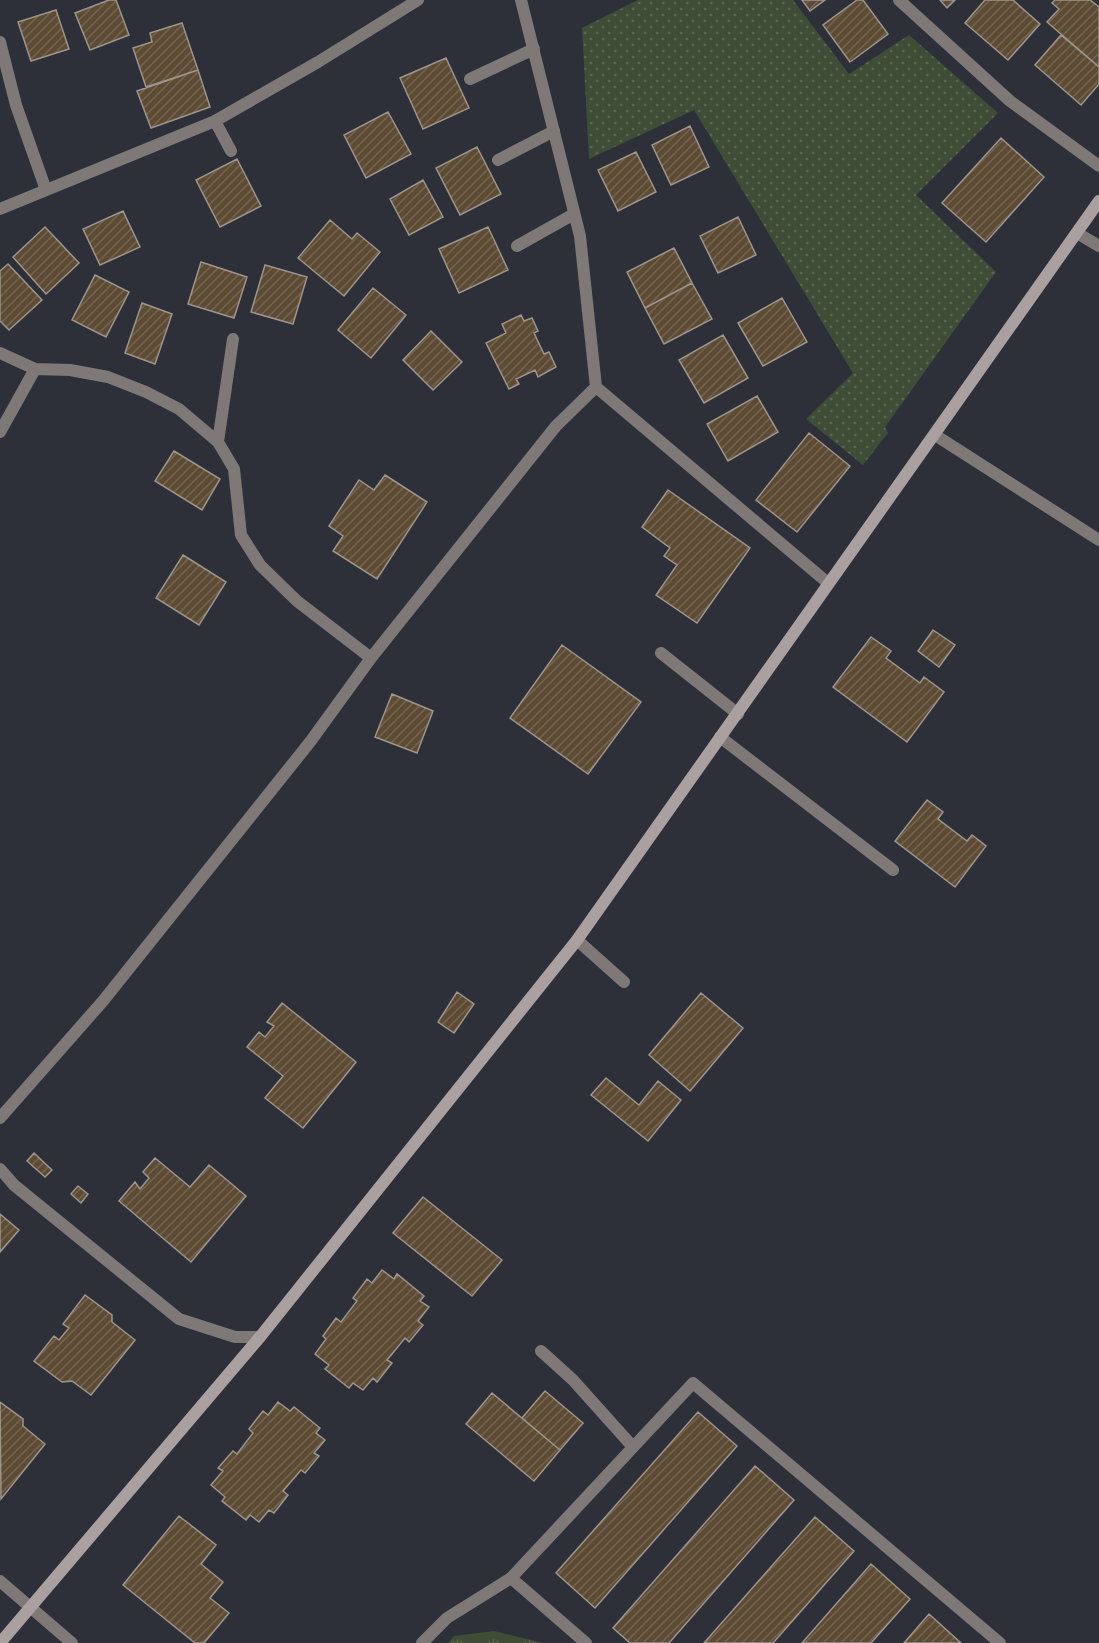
<svg xmlns="http://www.w3.org/2000/svg" width="1099" height="1643" font-family="Mulish,sans-serif">
  <defs>
    <pattern id="grass-tufts" width="24" height="20" patternUnits="userSpaceOnUse" patternTransform="scale(1.5)"><rect width="24" height="20" fill="#3f4d37"/><path d="M3 7l-1-3M5 7V3M7 7l1-3M15 17l-1-3M17 17v-4M19 17l1-3" fill="none" stroke="#5b6754"/></pattern>
    <pattern id="garden-dots" width="8" height="8" patternUnits="userSpaceOnUse" patternTransform="scale(1.5)"><rect width="8" height="8" fill="#3f4d37"/><path d="M2 2h.1M6 6h.1" fill="none" stroke="#5b6754" stroke-width="1.8" stroke-linecap="round"/></pattern>
    <pattern id="building-hatch" width="6" height="6" patternUnits="userSpaceOnUse" patternTransform="scale(1.5)"><rect width="6" height="6" fill="#5d4b34"/><path d="M-1 1l2-2M0 6l6-6M5 7l2-2" fill="none" stroke="#746552"/></pattern>
  </defs>
  <rect width="100%" height="100%" fill="#2d3038"/>
  <path fill="url(#grass-tufts)" d="M 494,1631 L 543,1643 L 448,1643 L 454,1636 Z"/>
  <path fill="url(#garden-dots)" d="M 638,0 L 793,0 L 849,74 L 909,35 L 998,113 L 916,195 L 996,272 L 885,427 L 888,433 L 863,465 L 806,419 L 853,373 L 694,110 L 589,159 L 582,28 Z"/>
  <path fill="url(#building-hatch)" stroke="#9d958c" stroke-width="1.5" d="M 109,0 L 116,0 L 129,35 L 90,50 L 75,13 Z
    M 802,0 L 825,0 L 810,11 Z
    M 857,0 L 863,0 L 888,34 L 850,62 L 823,25 Z
    M 940,0 L 955,0 L 947,8 Z
    M 985,0 L 1013,0 L 1040,24 L 1008,60 L 965,23 Z
    M 1055,0 L 1090,0 L 1099,7 L 1099,67 L 1047,22 L 1059,9 L 1052,3 Z
    M 56,10 L 69,49 L 31,61 L 18,22 Z
    M 182,23 L 198,70 L 146,87 L 133,48 L 152,42 L 150,33 Z
    M 1061,35 L 1099,67 L 1099,84 L 1081,105 L 1035,65 Z
    M 446,58 L 469,108 L 423,129 L 400,78 Z
    M 198,70 L 210,107 L 151,128 L 137,91 Z
    M 388,112 L 411,154 L 366,178 L 344,135 Z
    M 690,126 L 709,167 L 671,185 L 652,145 Z
    M 1001,138 L 1044,177 L 986,242 L 942,203 Z
    M 477,147 L 501,194 L 460,215 L 436,168 Z
    M 636,152 L 656,192 L 618,211 L 598,170 Z
    M 237,159 L 261,206 L 220,227 L 196,180 Z
    M 423,180 L 443,217 L 409,235 L 390,199 Z
    M 123,211 L 140,247 L 100,265 L 83,229 Z
    M 738,217 L 756,255 L 718,273 L 700,236 Z
    M 330,220 L 352,239 L 357,233 L 380,252 L 344,296 L 298,258 Z
    M 45,227 L 79,263 L 46,294 L 13,257 Z
    M 488,227 L 508,270 L 459,293 L 439,249 Z
    M 674,248 L 692,283 L 645,308 L 627,272 Z
    M 201,262 L 247,277 L 234,318 L 188,304 Z
    M 8,264 L 42,300 L 9,330 L 0,321 L 0,271 Z
    M 265,265 L 307,277 L 293,324 L 251,312 Z
    M 95,275 L 129,292 L 106,337 L 72,320 Z
    M 692,283 L 712,319 L 664,344 L 645,308 Z
    M 373,288 L 406,315 L 371,358 L 338,330 Z
    M 782,298 L 807,342 L 763,366 L 738,323 Z
    M 142,303 L 172,314 L 155,364 L 125,353 Z
    M 521,315 L 524,321 L 532,318 L 538,331 L 534,333 L 544,354 L 549,352 L 556,367 L 538,377 L 535,370 L 516,379 L 519,384 L 509,389 L 486,343 L 506,333 L 502,324 Z
    M 431,331 L 462,362 L 433,390 L 403,360 Z
    M 723,335 L 748,378 L 704,403 L 679,360 Z
    M 757,396 L 778,432 L 728,461 L 707,424 Z
    M 809,433 L 850,466 L 797,532 L 756,500 Z
    M 174,451 L 220,479 L 202,510 L 155,481 Z
    M 385,475 L 427,502 L 377,579 L 333,551 L 343,536 L 329,526 L 359,480 L 374,490 Z
    M 668,490 L 750,548 L 697,623 L 656,595 L 677,565 L 664,556 L 670,548 L 642,527 Z
    M 183,555 L 226,582 L 199,625 L 156,598 Z
    M 933,630 L 955,645 L 939,667 L 918,651 Z
    M 871,637 L 891,651 L 886,658 L 920,683 L 924,677 L 944,692 L 907,742 L 833,687 Z
    M 562,645 L 641,702 L 588,774 L 510,718 Z
    M 392,694 L 433,711 L 417,753 L 375,737 Z
    M 927,800 L 943,812 L 938,819 L 967,841 L 972,835 L 986,846 L 955,887 L 895,841 Z
    M 457,992 L 474,1004 L 454,1033 L 438,1022 Z
    M 701,993 L 743,1028 L 690,1091 L 649,1055 Z
    M 282,1003 L 356,1062 L 303,1128 L 265,1098 L 283,1076 L 247,1047 L 259,1032 L 265,1037 L 274,1026 L 267,1022 Z
    M 606,1078 L 639,1105 L 658,1081 L 681,1100 L 648,1141 L 591,1095 Z
    M 34,1153 L 52,1170 L 45,1177 L 27,1161 Z
    M 155,1158 L 190,1187 L 209,1165 L 246,1196 L 191,1262 L 119,1201 L 135,1182 L 140,1189 L 149,1178 L 143,1172 Z
    M 78,1186 L 88,1194 L 81,1203 L 71,1194 Z
    M 423,1197 L 502,1260 L 472,1296 L 393,1233 Z
    M 0,1214 L 19,1230 L 0,1252 Z
    M 382,1270 L 394,1279 L 397,1274 L 424,1296 L 420,1301 L 429,1307 L 418,1321 L 423,1325 L 409,1342 L 405,1338 L 387,1360 L 392,1363 L 377,1382 L 373,1378 L 363,1390 L 353,1383 L 349,1388 L 325,1369 L 329,1365 L 315,1354 L 326,1339 L 323,1336 L 336,1318 L 341,1322 L 357,1301 L 353,1298 L 367,1279 L 372,1283 Z
    M 85,1295 L 112,1315 L 112,1322 L 135,1340 L 91,1395 L 72,1381 L 62,1382 L 34,1361 L 54,1336 L 59,1340 L 69,1328 L 63,1324 Z
    M 545,1391 L 583,1423 L 560,1450 L 522,1418 Z
    M 492,1393 L 560,1450 L 534,1481 L 466,1424 Z
    M 0,1402 L 23,1419 L 23,1426 L 45,1444 L 1,1499 Z
    M 278,1402 L 290,1411 L 294,1407 L 320,1428 L 316,1433 L 325,1440 L 314,1453 L 319,1456 L 305,1473 L 301,1470 L 283,1491 L 288,1495 L 274,1513 L 269,1510 L 259,1522 L 250,1515 L 246,1520 L 222,1501 L 225,1497 L 211,1485 L 223,1471 L 218,1468 L 233,1451 L 237,1454 L 253,1433 L 249,1429 L 263,1411 L 268,1415 Z
    M 698,1412 L 737,1446 L 595,1608 L 556,1573 Z
    M 755,1466 L 794,1500 L 669,1643 L 630,1643 L 613,1628 Z
    M 179,1516 L 216,1545 L 201,1564 L 223,1582 L 210,1598 L 229,1613 L 204,1643 L 195,1643 L 123,1585 Z
    M 815,1517 L 854,1551 L 773,1643 L 704,1643 Z
    M 871,1564 L 910,1599 L 871,1643 L 802,1643 Z
    M 929,1614 L 961,1643 L 904,1643 Z"/>
  <g fill="none" stroke-linecap="round" stroke-linejoin="round">
    <path stroke="#7e7877" stroke-width="12" d="M 470,79 L 534,49
      M 215,121 L 231,151
      M 498,160 L 554,131
      M 517,246 L 574,214
      M 661,653 L 738,714
      M 577,940 L 624,982
      M 541,1351 L 573,1380 L 633,1447
      M 586,1643 L 511,1578 L 693,1383 L 1000,1643"/>
    <path stroke="#7e7877" stroke-width="12" d="M 521,0 L 580,236 L 596,387 L 828,583
      M 899,0 L 1010,101 L 1099,166
      M 0,42 L 16,105 L 46,190
      M 0,209 L 215,121 L 318,62 L 418,0
      M 1077,233 L 1099,246
      M 0,353 L 35,369 L 70,370 L 108,377 L 146,392 L 179,409 L 218,442 L 234,469 L 241,535 L 260,565 L 297,601 L 371,658
      M 0,432 L 35,369
      M 935,435 L 1099,540
      M 218,442 L 233,339
      M 720,737 L 893,870
      M 0,1118 L 103,1001 L 310,742 L 371,658 L 556,426 L 596,387
      M 0,1169 L 14,1185 L 179,1319 L 235,1337 L 260,1337
      M 0,1581 L 72,1643
      M 422,1643 L 447,1618 L 511,1578"/>
    <path stroke="#a9a09f" stroke-width="12" d="M 0,1643 L 260,1337 L 577,940 L 1099,201"/>
  </g>
</svg>
